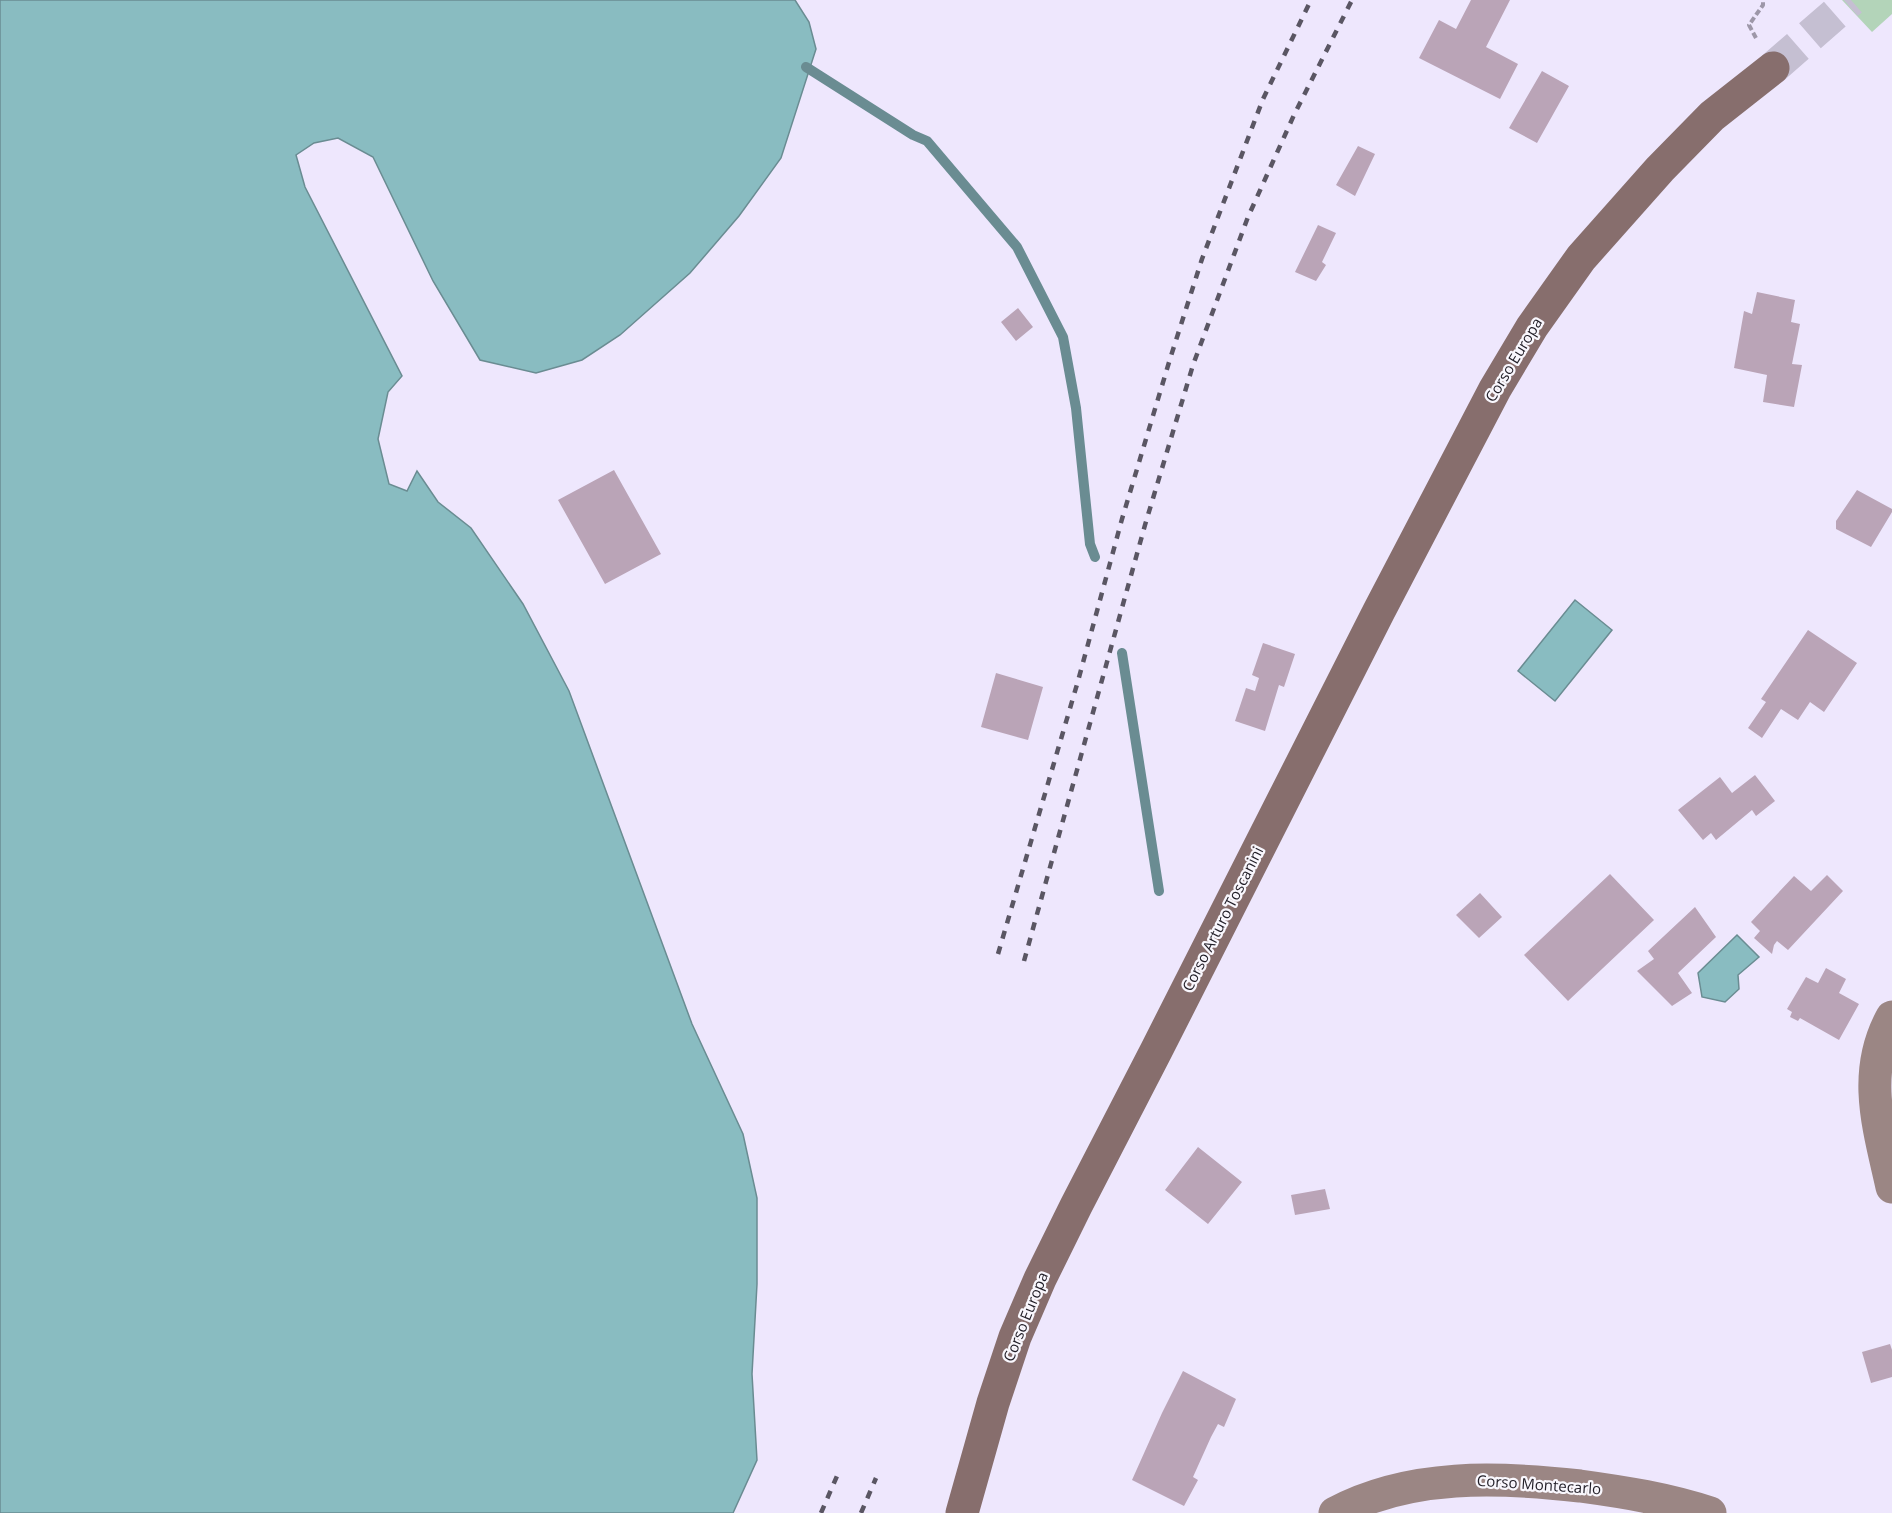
<svg xmlns="http://www.w3.org/2000/svg" width="1892" height="1513" font-family="'Open Sans',sans-serif">
  <rect width="100%" height="100%" fill="#eee7fd"/>
  <path fill="#b3d4b9" d="M 1842,0 L 1892,0 L 1892,14 L 1872,32 Z"/>
  <path fill="#89bcc1" stroke="#6a8c92" stroke-width="1.5" d="M 0,0 L 795,0 L 809,22 L 816,49 L 781,158 L 739,216 L 690,273 L 620,335 L 582,360 L 536,373 L 480,360 L 433,281 L 373,157 L 338,138 L 314,143 L 296,155 L 305,187 L 402,376 L 388,392 L 378,439 L 389,484 L 407,491 L 417,471 L 438,502 L 471,528 L 523,604 L 569,691 L 692,1024 L 743,1134 L 757,1198 L 757,1284 L 752,1374 L 757,1460 L 733,1513 L 0,1513 Z
    M 1575,600 L 1612,630 L 1555,701 L 1518,671 Z
    M 1737,935 L 1759,957 L 1738,975 L 1739,989 L 1725,1002 L 1702,997 L 1698,973 Z"/>
  <g fill="none" stroke-linecap="round" stroke-linejoin="round">
    <path stroke="#6a8c92" stroke-width="10" d="M 806,67 L 913,135 L 927,141 L 1017,247 L 1063,337 L 1076,408 L 1090,544 L 1095,557
      M 1122,653 L 1159,891"/>
  </g>
  <path fill="#baa4b7" d="M 1471,0 L 1510,0 L 1486,47 L 1518,64 L 1500,99 L 1419,58 L 1439,20 L 1456,29 Z
    M 1542,71 L 1569,86 L 1537,143 L 1509,128 Z
    M 1358,146 L 1375,154 L 1355,196 L 1336,185 Z
    M 1318,225 L 1336,233 L 1322,262 L 1326,265 L 1316,281 L 1295,272 Z
    M 1757,292 L 1795,300 L 1791,322 L 1800,324 L 1792,364 L 1802,365 L 1794,407 L 1763,402 L 1767,375 L 1734,368 L 1744,311 L 1752,314 Z
    M 1018,308 L 1033,327 L 1016,341 L 1001,322 Z
    M 614,470 L 661,554 L 605,584 L 558,500 Z
    M 1857,490 L 1892,509 L 1892,512 L 1871,547 L 1836,529 L 1836,521 Z
    M 1808,630 L 1857,663 L 1824,712 L 1810,702 L 1798,720 L 1781,709 L 1762,738 L 1748,728 L 1766,702 L 1761,699 Z
    M 1263,643 L 1295,654 L 1284,687 L 1279,685 L 1265,731 L 1235,721 L 1246,688 L 1255,691 L 1259,678 L 1252,675 Z
    M 996,673 L 1043,687 L 1028,740 L 981,727 Z
    M 1755,775 L 1775,801 L 1756,816 L 1752,810 L 1716,840 L 1711,833 L 1703,840 L 1678,810 L 1720,777 L 1732,793 Z
    M 1610,874 L 1654,920 L 1568,1001 L 1524,955 Z
    M 1827,875 L 1843,891 L 1788,950 L 1777,941 L 1774,945 L 1772,954 L 1754,938 L 1760,931 L 1751,922 L 1794,876 L 1811,891 Z
    M 1480,893 L 1502,917 L 1479,938 L 1456,915 Z
    M 1695,907 L 1716,937 L 1678,973 L 1692,993 L 1672,1006 L 1637,971 L 1654,959 L 1648,951 Z
    M 1826,968 L 1846,979 L 1839,993 L 1859,1004 L 1839,1040 L 1800,1018 L 1798,1021 L 1790,1017 L 1792,1012 L 1787,1009 L 1806,977 L 1818,983 Z
    M 1198,1147 L 1242,1182 L 1208,1224 L 1165,1190 Z
    M 1325,1189 L 1330,1209 L 1295,1215 L 1291,1195 Z
    M 1890,1344 L 1892,1350 L 1892,1377 L 1871,1383 L 1862,1352 Z
    M 1183,1371 L 1236,1399 L 1224,1427 L 1218,1424 L 1211,1437 L 1193,1477 L 1198,1480 L 1184,1506 L 1132,1480 L 1162,1413 Z"/>
  <g fill="none" stroke-linecap="round" stroke-linejoin="round">
    <path stroke="#c5bfd2" stroke-width="33" stroke-dasharray="33 16" stroke-linecap="butt" d="M 1773,68 L 1851,0"/>
    <path stroke="#9d97a8" stroke-width="4" stroke-dasharray="6 3" stroke-linecap="butt" d="M 1756,38 L 1749,25 L 1763,5 L 1763,0"/>
    <path stroke="#9b8684" stroke-width="33" d="M 1892,1017 C 1861,1073 1879,1128 1892,1187
      M 1335,1513 C 1410,1473 1499,1477 1580,1486 C 1624,1492 1668,1499 1710,1513"/>
    <path stroke="#876e6d" stroke-width="33" d="M 962,1513 L 993,1403 L 1015,1337 L 1040,1279 L 1076,1206 L 1156,1051 L 1379,611 L 1495,389 L 1532,327 L 1581,258 L 1660,169 L 1712,116 L 1773,68"/>
    <path stroke="#5a5663" stroke-width="4.5" stroke-dasharray="8 8" stroke-linecap="butt" d="M 998,954 L 1078,681 L 1122,519 L 1170,359 L 1202,259 L 1263,99 L 1311,0
      M 1024,961 L 1145,525 L 1193,365 L 1248,217 L 1294,115 L 1352,0
      M 821,1513 L 840,1469
      M 861,1513 L 876,1478"/>
  </g>
  <g text-anchor="middle" stroke-width="4.5" stroke-linejoin="round" paint-order="stroke">
    <g font-size="15" fill="#201d26" stroke="#f9f7fd">
      <text transform="translate(1514 360) rotate(-59)" y="5">Corso Europa</text>
      <text transform="translate(1223 919) rotate(-63)" y="5">Corso Arturo Toscanini</text>
      <text transform="translate(1026 1317) rotate(-68)" y="5">Corso Europa</text>
      <text transform="translate(1539 1485) rotate(4)" y="5">Corso Montecarlo</text>
    </g>
  </g>
</svg>
